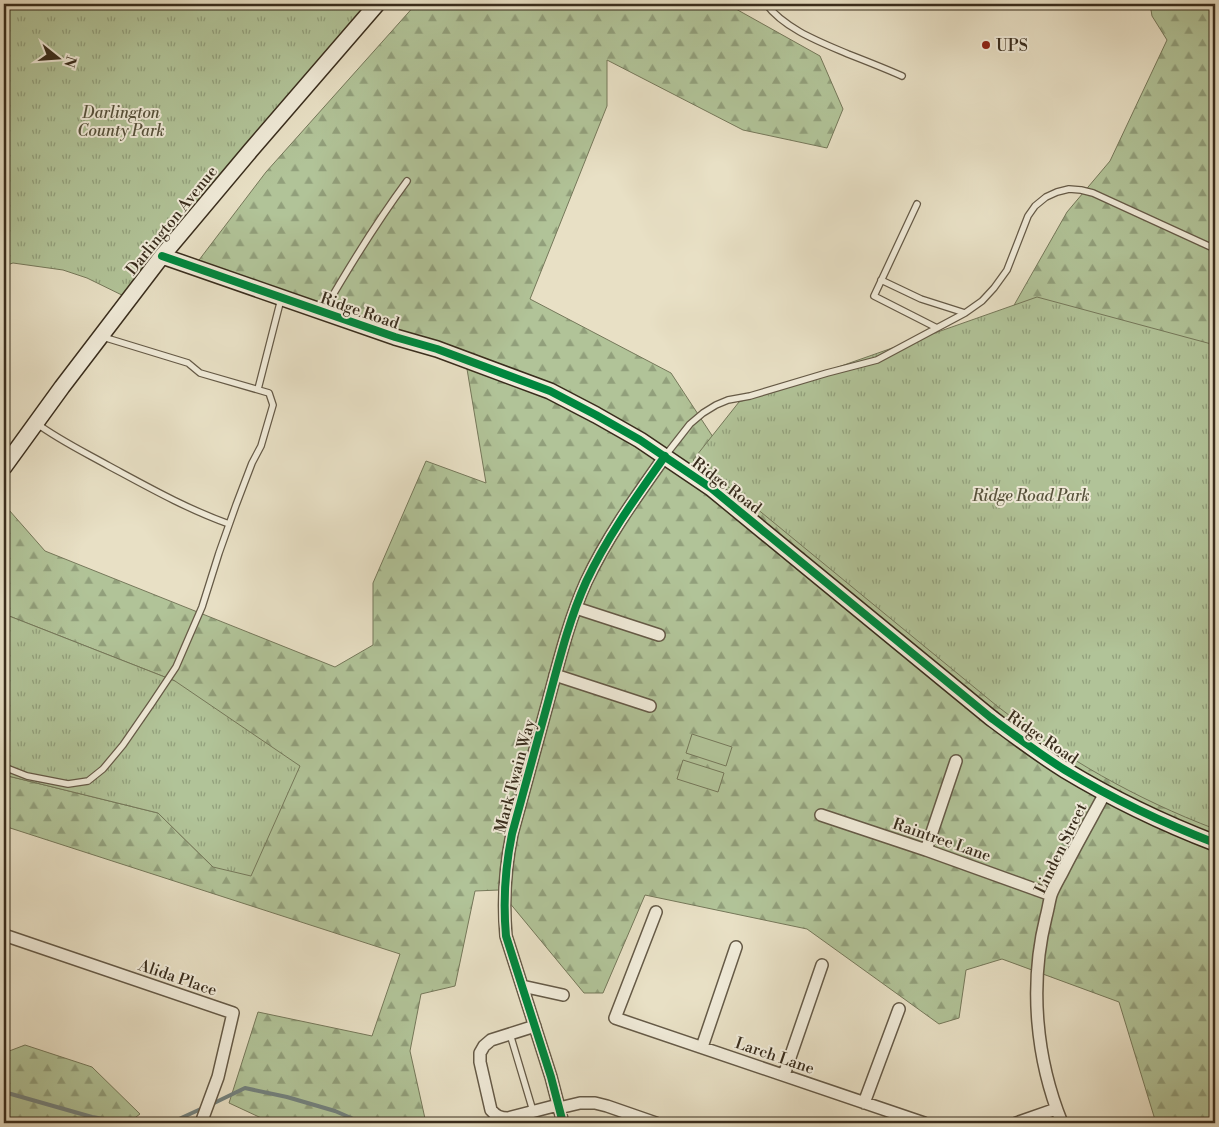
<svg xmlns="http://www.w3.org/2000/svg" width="1219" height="1127" font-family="'Libre Bodoni',serif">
  <defs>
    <pattern id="forest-firs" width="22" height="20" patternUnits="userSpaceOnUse" patternTransform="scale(1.25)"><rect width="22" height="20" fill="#b1c398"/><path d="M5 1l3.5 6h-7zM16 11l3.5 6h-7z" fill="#919f7b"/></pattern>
    <pattern id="park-tufts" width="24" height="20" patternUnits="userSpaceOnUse" patternTransform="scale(1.25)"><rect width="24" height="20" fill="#b1c398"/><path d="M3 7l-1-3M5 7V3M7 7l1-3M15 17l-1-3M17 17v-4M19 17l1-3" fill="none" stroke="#919f7b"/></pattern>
  </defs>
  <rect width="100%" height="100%" fill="#e8e0c5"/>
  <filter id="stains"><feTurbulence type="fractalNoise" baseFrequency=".004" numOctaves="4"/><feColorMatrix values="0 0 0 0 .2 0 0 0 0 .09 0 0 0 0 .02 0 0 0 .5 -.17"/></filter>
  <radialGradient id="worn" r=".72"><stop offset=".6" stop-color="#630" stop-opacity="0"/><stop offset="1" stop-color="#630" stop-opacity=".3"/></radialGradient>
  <path fill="url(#forest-firs)" stroke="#75785a" d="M 416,4 L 727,4 L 820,56 L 843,109 L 827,148 L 743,130 L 607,60 L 607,106 L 530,299 L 671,373 L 713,437 L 988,351 L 1067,212 L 1110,161 L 1167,40 L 1152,16 L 1150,4 L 1215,4 L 1215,1123 L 1156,1123 L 1119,1002 L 1002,959 L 966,970 L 959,1018 L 939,1024 L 807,929 L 645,895 L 603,993 L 584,993 L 499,890 L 475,891 L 455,986 L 421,994 L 410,1051 L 426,1123 L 272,1123 L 229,1103 L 258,1012 L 372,1036 L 400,954 L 4,826 L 4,775 L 158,813 L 213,867 L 175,681 L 4,614 L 4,517 L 9,510 L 45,551 L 335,667 L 373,645 L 373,583 L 426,461 L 486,483 L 466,363 L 196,264 L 266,172 Z
    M 25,1045 L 92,1067 L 140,1114 L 128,1123 L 4,1123 L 4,1053 Z"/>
  <path fill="url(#park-tufts)" stroke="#75785a" d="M 4,4 L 377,4 L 130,299 L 87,278 L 63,270 L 13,263 L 4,266 Z
    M 1037,297 L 1215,345 L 1215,829 C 1136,799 1064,758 997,706 L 756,508 L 693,460 L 739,402 Z
    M 4,614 L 175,681 L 300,766 L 251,876 L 213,867 L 158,813 L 4,775 Z"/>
  <path fill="#b1c398" stroke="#75785a" d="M 692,734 L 732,747 L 726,766 L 686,753 Z
    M 683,760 L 724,773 L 718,792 L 677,779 Z"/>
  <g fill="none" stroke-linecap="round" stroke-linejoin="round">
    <path stroke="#74827e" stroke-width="4" d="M 4,1092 L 92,1117 L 127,1123
      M 212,1104 L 245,1088 L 287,1097 L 335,1111 L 358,1121 L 359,1123
      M 152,1123 L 179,1119 L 203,1108"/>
    <g stroke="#655a47" stroke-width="8">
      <path id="lane" d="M 766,4 C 785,29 820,42 848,54 C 866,61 884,68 902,76
        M 917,204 L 874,296 L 937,328
        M 881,280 L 921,299 L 965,313
        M 323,312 C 349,267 376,223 407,181
        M 258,389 L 281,299
        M 36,423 C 59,440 84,452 109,466 C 148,487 187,509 229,524
        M 665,456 L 690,424 L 703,413 L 716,405 L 728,400 L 750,396 L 827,373 L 877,360 L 965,313 L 982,301 L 994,288 L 1007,270 L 1028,216 L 1035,206 L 1046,197 L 1057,192 L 1069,189 L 1081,190 L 1093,193 L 1213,248 L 1215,247
        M 4,767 L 27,776 L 68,784 L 88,781 L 103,769 L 123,745 L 152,703 L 176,667 L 202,607 L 219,553 L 236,505 L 252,463 L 261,446 L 273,405 L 269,393 L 200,373 L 188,363 L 103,337
        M 510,1034 L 533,1111"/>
    </g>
    <g stroke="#655a47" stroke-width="14">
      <path id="street" d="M 576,608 L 659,635
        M 555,675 L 650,706
        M 821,815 L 926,850 L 1051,895
        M 926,850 L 956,761
        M 656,912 L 615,1018 L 924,1123
        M 4,935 L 233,1013 L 218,1077 L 201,1123
        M 522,986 L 563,995
        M 535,1026 L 491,1040 L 484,1046 L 480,1053 L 480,1062 L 491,1110 C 496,1116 500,1118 508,1118 L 558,1105
        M 702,1047 L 736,947
        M 784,1075 L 822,965
        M 864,1103 L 899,1009
        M 559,1108 L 580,1103 L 595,1103 L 607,1106 L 656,1123
        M 563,1123 L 551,1077 L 506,936 C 503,902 505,868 512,834 C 524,790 536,746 548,702 C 559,661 569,620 586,582 C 607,537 636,497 665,456
        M 1016,1123 L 1056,1109
        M 1062,1123 C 1036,1059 1029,985 1046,917 C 1048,910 1049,902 1051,895 C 1054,887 1059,879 1063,871 C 1076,845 1091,819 1105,793"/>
    </g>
    <g stroke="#392d1d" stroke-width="18">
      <path id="secondary" d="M 162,256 L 395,337 L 437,349 L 550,391 L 596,415 L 640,440 L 711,488 L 990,717 C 1014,735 1039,754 1065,770 C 1113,799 1163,823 1215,843
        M 4,467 L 62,387 L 162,256 L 251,150 L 377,4"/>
    </g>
    <use href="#lane" stroke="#f0ebd9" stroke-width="5.5"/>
    <use href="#street" stroke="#f0ebd9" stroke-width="11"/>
    <use href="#secondary" stroke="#f0ebd9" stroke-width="15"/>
    <g stroke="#f0ebd9" stroke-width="11">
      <path id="cycleway" d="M 162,256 L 395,337 L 437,349 L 550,391 L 596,415 L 640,440 L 711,488 L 990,717 C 1014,735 1039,754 1065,770 C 1113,799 1163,823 1215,843
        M 563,1123 L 551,1077 L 506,936 C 503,902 505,868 512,834 C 524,790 536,746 548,702 C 559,661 569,620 586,582 C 607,537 636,497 665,456"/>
    </g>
    <use href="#cycleway" stroke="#00873e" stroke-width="8"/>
  </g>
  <circle fill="#8f2418" stroke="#f0ebd9" stroke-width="2" cx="986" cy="45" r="5"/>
  <g text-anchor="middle" stroke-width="4" stroke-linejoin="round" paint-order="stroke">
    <g font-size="16" fill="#392d1d" stroke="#f0ebd9" text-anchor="start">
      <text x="996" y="51">UPS</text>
    </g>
    <g font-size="16" font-style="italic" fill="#57523c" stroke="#f0ebd9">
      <text x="121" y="118">Darlington<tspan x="121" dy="18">County Park</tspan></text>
      <text x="1031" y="501">Ridge Road Park</text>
    </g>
    <g font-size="16" fill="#392d1d" stroke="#f0ebd9">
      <text transform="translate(171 220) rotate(-51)" y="6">Darlington Avenue</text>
      <text transform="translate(360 310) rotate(19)" y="6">Ridge Road</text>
      <text transform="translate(727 485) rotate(37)" y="6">Ridge Road</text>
      <text transform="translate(1043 737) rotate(34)" y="6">Ridge Road</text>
      <text transform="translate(514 776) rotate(-75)" y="6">Mark Twain Way</text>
      <text transform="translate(942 839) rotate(19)" y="6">Raintree Lane</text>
      <text transform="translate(1060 848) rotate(-64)" y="6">Linden Street</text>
      <text transform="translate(178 977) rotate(19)" y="6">Alida Place</text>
      <text transform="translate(775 1055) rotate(19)" y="6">Larch Lane</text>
    </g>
  </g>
  <rect width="1219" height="1127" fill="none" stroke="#e8e0c5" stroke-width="20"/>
  <rect x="5" y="5" width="1209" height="1117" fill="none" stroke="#392d1d" stroke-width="2.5"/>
  <rect x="10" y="10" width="1199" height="1107" fill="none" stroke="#392d1d"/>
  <g transform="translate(58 58) rotate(107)" stroke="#f0ebd9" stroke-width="4" paint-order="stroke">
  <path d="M0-4L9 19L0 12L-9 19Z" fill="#392d1d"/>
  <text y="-8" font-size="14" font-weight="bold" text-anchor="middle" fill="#392d1d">N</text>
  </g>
  <rect width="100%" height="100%" filter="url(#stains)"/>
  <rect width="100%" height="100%" fill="url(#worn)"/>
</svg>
